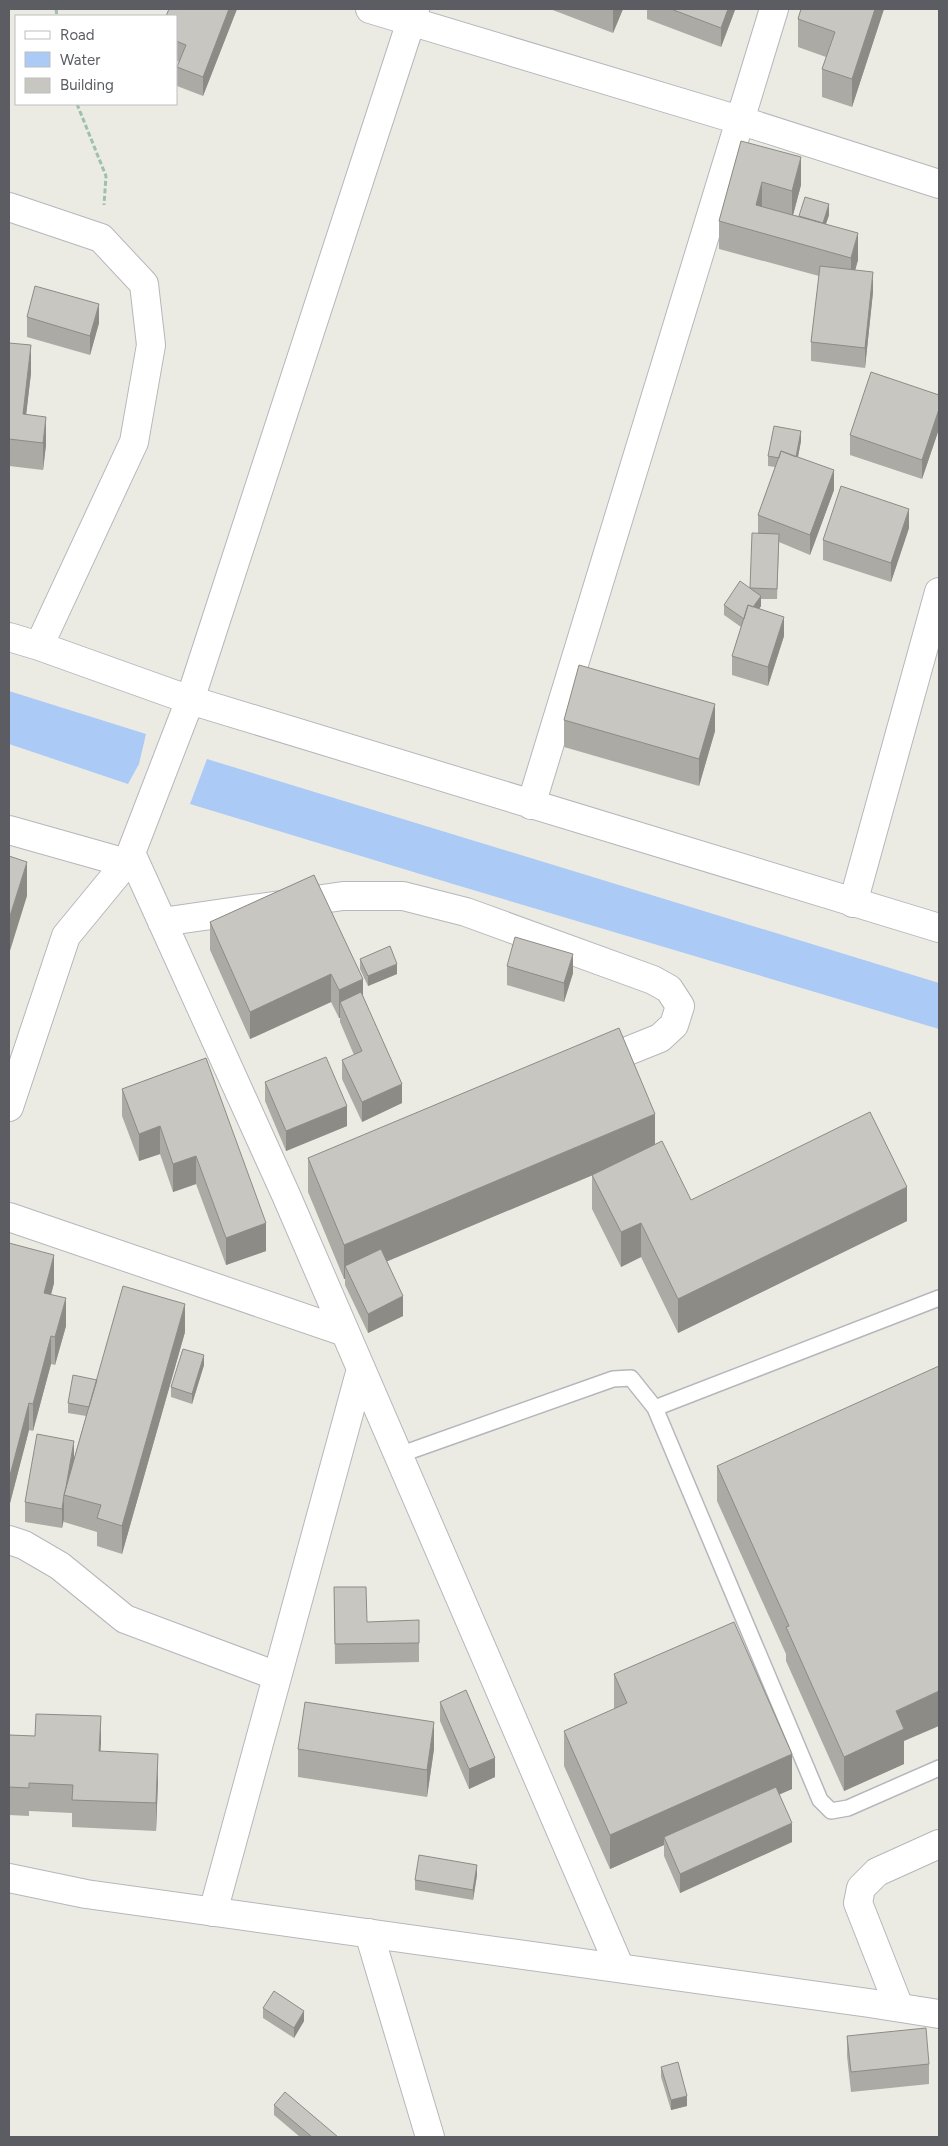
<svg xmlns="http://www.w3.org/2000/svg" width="948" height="2146" font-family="Figtree,sans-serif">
  <rect width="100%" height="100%" fill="#ecebe3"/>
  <path fill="#abcaf5" d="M 9,691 L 146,734 L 139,764 L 128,784 L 9,744 Z
    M 207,759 L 939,983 L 939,1029 L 453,884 L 190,804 Z"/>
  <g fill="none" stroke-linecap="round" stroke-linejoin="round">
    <g stroke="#b6b7bc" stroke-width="18">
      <path id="service" d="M 655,1408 L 939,1298
        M 399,1455 L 613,1379 L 631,1378 L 655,1408 L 820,1800 L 831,1811 L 848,1808 L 939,1768"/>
    </g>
    <g stroke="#b6b7bc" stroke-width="30">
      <path id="minor" d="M 370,9 L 739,120 L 939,184
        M 9,207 L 101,238 L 144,284 L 151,345 L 134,442 L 39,646
        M 9,637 L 39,646 L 190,700 L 939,928
        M 531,805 L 774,9
        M 9,830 L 126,863
        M 131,853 L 286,1195 L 620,1968
        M 853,903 L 939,592
        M 162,922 L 343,896 L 403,896 L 466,912 L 653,980 L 669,989 L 680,1006 L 674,1025 L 660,1038 L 593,1065
        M 9,1107 L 66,936 L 126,863 L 131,853 L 190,700 L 415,9
        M 9,1217 L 345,1332
        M 9,1540 L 24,1545 L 60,1566 L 125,1619 L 277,1676
        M 213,1912 L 361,1369
        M 369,1933 L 430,2137
        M 899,2007 L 858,1903 L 861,1888 L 877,1872 L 939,1844"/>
    </g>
    <g stroke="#b6b7bc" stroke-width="30">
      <path id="tertiary" d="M 9,1878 L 86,1894 L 869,2003 L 939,2014"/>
    </g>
    <path stroke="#9cc1ac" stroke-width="3" stroke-dasharray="5 2.5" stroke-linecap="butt" d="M 56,9 L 57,16
      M 77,104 L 106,176 L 104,205"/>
    <use href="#service" stroke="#fff" stroke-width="15"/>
    <use href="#minor" stroke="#fff" stroke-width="28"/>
    <use href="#tertiary" stroke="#fff" stroke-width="28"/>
  </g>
  <path fill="#acaaa5" d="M 237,9 L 203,96 L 177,86 L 177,67 L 179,62 L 176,60 L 176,16 Z
    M 550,9 L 623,9 L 613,33 Z
    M 647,9 L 735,9 L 735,10 L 721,47 L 647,19 Z
    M 801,9 L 884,9 L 852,107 L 822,97 L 822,69 L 826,57 L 798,47 L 798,19 Z
    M 741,141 L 801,185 L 793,215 L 799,216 L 829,215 L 826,224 L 858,260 L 855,270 L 873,292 L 865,368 L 811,361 L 811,342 L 819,276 L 719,249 L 719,221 Z
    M 27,317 L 99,323 L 90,355 L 27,337 Z
    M 9,343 L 31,373 L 26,414 L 46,445 L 43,470 L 9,466 Z
    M 939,395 L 939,429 L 922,479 L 850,455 L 850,435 Z
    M 801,441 L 798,457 L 834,490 L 810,555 L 779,542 L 777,599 L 761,599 L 761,606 L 759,609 L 784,636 L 768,686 L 732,675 L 732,656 L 741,627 L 724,615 L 724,605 L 750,589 L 758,534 L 758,515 L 775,467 L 768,466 L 768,456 Z
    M 909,528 L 891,582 L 823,560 L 823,540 Z
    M 564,720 L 715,731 L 699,786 L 564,747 Z
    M 314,875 L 363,996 L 402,1103 L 362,1122 L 342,1079 L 342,1060 L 354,1055 L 340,1022 L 340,1018 L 339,1018 L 331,1002 L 250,1039 L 210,950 L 210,922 Z
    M 360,959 L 397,974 L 368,986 L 360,969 Z
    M 507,966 L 573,973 L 564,1002 L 507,985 Z
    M 206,1058 L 266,1251 L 226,1265 L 196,1184 L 173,1192 L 160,1154 L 139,1161 L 122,1116 L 122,1089 Z
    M 265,1082 L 347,1126 L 286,1151 L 265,1101 Z
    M 655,1144 L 691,1200 L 907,1221 L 678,1333 L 641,1257 L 621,1267 L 592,1209 L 592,1175 L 386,1261 L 403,1316 L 368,1333 L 345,1285 L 345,1279 L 344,1279 L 308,1192 L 308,1158 Z
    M 9,1243 L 54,1283 L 51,1295 L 66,1326 L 55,1365 L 51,1364 L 33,1431 L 29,1430 L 9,1507 Z
    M 185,1332 L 122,1554 L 97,1546 L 97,1532 L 64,1522 L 64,1519 L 62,1528 L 25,1522 L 25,1502 L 74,1458 L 86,1416 L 68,1413 L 68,1403 L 97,1380 Z
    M 204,1365 L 192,1404 L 171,1397 L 171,1387 Z
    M 717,1466 L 904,1741 L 904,1764 L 844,1791 L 786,1661 L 786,1654 L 717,1501 Z
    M 334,1587 L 367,1622 L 419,1643 L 419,1662 L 335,1664 Z
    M 614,1674 L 792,1789 L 779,1794 L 792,1842 L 680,1893 L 664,1856 L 664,1845 L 610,1869 L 564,1766 L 564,1731 L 614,1709 Z
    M 440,1702 L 495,1777 L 469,1789 L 440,1721 Z
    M 9,1735 L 100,1751 L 158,1781 L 156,1831 L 72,1827 L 72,1813 L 29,1811 L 29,1816 L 9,1815 Z
    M 298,1749 L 434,1749 L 427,1797 L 298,1777 Z
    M 477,1875 L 473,1900 L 415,1890 L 415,1880 Z
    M 263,2008 L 304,2021 L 294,2038 L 263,2018 Z
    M 847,2036 L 929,2064 L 929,2084 L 851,2092 L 847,2056 Z
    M 661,2067 L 687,2106 L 671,2110 L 661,2077 Z
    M 274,2105 L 338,2137 L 300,2137 L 274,2115 Z"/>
  <path fill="#8c8b86" d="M 229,9 L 237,9 L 203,96 L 203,77 Z
    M 613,9 L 623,9 L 613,33 Z
    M 728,9 L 735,9 L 735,10 L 721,47 L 721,28 Z
    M 875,9 L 884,9 L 852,107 L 852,79 Z
    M 801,157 L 801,185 L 792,219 L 792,191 Z
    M 762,182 L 762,210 L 756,232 L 756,205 Z
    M 829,204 L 829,215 L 818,247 L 818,237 Z
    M 858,233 L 858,260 L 851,285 L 851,258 Z
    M 873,272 L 873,292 L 865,368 L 865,348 Z
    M 99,304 L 99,323 L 90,355 L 90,336 Z
    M 31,345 L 31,373 L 23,442 L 23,414 Z
    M 939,409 L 939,429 L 922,479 L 922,460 Z
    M 46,417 L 46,445 L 43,470 L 43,443 Z
    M 801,431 L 801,441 L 795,472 L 795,461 Z
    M 834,470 L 834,490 L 810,555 L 810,535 Z
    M 909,509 L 909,528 L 891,582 L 891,563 Z
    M 761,596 L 761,606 L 745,629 L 745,619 Z
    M 784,617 L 784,636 L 768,686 L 768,667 Z
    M 715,704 L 715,731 L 699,786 L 699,759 Z
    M 27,862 L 27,896 L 9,954 L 9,919 Z
    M 573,954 L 573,973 L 564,1002 L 564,983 Z
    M 397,964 L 397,974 L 368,986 L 368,976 Z
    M 331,974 L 331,1002 L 250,1039 L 250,1012 Z
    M 363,979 L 363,1007 L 340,1002 L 340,1018 L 339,1018 L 339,990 Z
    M 402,1084 L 402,1103 L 362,1122 L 362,1102 Z
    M 347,1106 L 347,1126 L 286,1151 L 286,1131 Z
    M 655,1114 L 655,1149 L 350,1277 L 345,1266 L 345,1279 L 344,1279 L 344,1245 Z
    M 160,1126 L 160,1154 L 139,1161 L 139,1134 Z
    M 196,1156 L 196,1184 L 173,1192 L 173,1164 Z
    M 907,1187 L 907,1221 L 678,1333 L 678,1299 Z
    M 266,1223 L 266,1251 L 226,1265 L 226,1238 Z
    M 641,1223 L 641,1257 L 621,1267 L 621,1232 Z
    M 54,1255 L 54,1283 L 44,1320 L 44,1293 Z
    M 403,1296 L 403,1316 L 368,1333 L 368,1314 Z
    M 66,1298 L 66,1326 L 55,1365 L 55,1337 Z
    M 185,1304 L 185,1332 L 122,1554 L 122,1526 Z
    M 51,1336 L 51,1364 L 33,1431 L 33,1404 Z
    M 204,1355 L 204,1365 L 192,1404 L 192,1394 Z
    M 29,1403 L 29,1430 L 9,1507 L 9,1479 Z
    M 74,1441 L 74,1461 L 65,1495 Z
    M 64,1499 L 64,1519 L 62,1528 L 62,1509 Z
    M 939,1691 L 939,1726 L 904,1741 L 904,1764 L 844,1791 L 844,1757 L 896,1711 Z
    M 101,1716 L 101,1744 L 99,1779 L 99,1751 Z
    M 434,1722 L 434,1749 L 427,1797 L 427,1770 Z
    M 158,1754 L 158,1781 L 156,1831 L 156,1803 Z
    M 792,1754 L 792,1789 L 667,1844 L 664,1837 L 664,1845 L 610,1869 L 610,1835 Z
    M 495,1758 L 495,1777 L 469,1789 L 469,1769 Z
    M 792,1823 L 792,1842 L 680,1893 L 680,1874 Z
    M 477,1865 L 477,1875 L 473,1900 L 473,1890 Z
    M 304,2011 L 304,2021 L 294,2038 L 294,2028 Z
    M 687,2096 L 687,2106 L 671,2110 L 671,2100 Z"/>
  <path fill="#c8c6c0" stroke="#8c8b86" d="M 169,9 L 229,9 L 203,77 L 177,67 L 186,45 L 176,41 L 176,16 L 166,16 Z
    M 671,9 L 728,9 L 721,28 Z
    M 801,9 L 875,9 L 852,79 L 822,69 L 835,32 L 798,19 Z
    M 741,141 L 801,157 L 792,191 L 762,182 L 756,205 L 858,233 L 851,258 L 719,221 Z
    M 805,197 L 829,204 L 823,223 L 799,216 Z
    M 820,266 L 873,272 L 865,348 L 811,342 Z
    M 35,286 L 99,304 L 90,336 L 27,317 Z
    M 9,343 L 31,345 L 23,414 L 46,417 L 43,443 L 9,439 Z
    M 871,372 L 939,395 L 939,409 L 922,460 L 850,435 Z
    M 774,426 L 801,431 L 796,457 L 781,451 L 779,458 L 768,456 Z
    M 781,451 L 834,470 L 810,535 L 758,515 Z
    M 841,486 L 909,509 L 891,563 L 823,540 Z
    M 752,533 L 779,534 L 777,589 L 750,588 Z
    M 740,581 L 761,596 L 753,607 L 748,605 L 744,619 L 724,605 Z
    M 748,605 L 784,617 L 768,667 L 732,656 Z
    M 579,665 L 715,704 L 699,759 L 564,720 Z
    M 9,856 L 27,862 L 9,919 Z
    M 314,875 L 363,979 L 339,990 L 331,974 L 250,1012 L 210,922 Z
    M 515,937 L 573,954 L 564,983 L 507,966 Z
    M 390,946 L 397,964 L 368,976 L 360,959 Z
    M 361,992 L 402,1084 L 362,1102 L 342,1060 L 362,1051 L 340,1002 Z
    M 619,1028 L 655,1114 L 344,1245 L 308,1158 Z
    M 326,1057 L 347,1106 L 286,1131 L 265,1082 Z
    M 206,1058 L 266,1223 L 226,1238 L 196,1156 L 173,1164 L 160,1126 L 139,1134 L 122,1089 Z
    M 870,1112 L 907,1187 L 678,1299 L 641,1223 L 621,1232 L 592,1175 L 662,1141 L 691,1200 Z
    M 9,1243 L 54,1255 L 44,1293 L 66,1298 L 55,1337 L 51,1336 L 33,1404 L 29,1403 L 9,1479 Z
    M 381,1249 L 403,1296 L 368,1314 L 345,1266 Z
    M 123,1286 L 185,1304 L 122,1526 L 97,1518 L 101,1505 L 64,1495 Z
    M 183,1349 L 204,1355 L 192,1394 L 171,1387 Z
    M 939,1366 L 939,1691 L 896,1711 L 904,1729 L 844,1757 L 786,1627 L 789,1626 L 717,1466 Z
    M 73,1375 L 97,1380 L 89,1407 L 68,1403 Z
    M 37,1434 L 74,1441 L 66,1487 L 64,1495 L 62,1509 L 25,1502 Z
    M 334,1587 L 366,1587 L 367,1622 L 419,1620 L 419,1643 L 335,1644 Z
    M 734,1622 L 792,1754 L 610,1835 L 564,1731 L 627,1703 L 614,1674 Z
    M 466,1690 L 495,1758 L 469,1769 L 440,1702 Z
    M 305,1702 L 434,1722 L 427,1770 L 298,1749 Z
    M 36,1714 L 101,1716 L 99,1751 L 158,1754 L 156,1803 L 72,1800 L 73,1785 L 29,1783 L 29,1788 L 9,1787 L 9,1735 L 35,1736 Z
    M 776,1787 L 792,1823 L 680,1874 L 664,1837 Z
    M 419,1855 L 477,1865 L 473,1890 L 415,1880 Z
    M 274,1991 L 304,2011 L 294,2028 L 263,2008 Z
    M 926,2028 L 929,2064 L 851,2072 L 847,2036 Z
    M 678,2062 L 687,2096 L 671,2100 L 661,2067 Z
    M 285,2092 L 338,2137 L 312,2137 L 274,2105 Z"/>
  <rect width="948" height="2146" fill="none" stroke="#5b5d62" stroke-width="20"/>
  <rect x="15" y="15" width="162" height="90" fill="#ffffff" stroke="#bdbec0"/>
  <rect x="25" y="31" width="25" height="8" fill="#ffffff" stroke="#bdbec0"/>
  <text x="60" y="40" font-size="15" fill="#5b5d62">Road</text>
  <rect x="25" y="52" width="25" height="15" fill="#abcaf5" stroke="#bdbec0"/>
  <text x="60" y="65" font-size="15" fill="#5b5d62">Water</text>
  <rect x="25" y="78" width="25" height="15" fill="#c8c6c0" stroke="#bdbec0"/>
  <text x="60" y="90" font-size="15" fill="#5b5d62">Building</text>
</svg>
